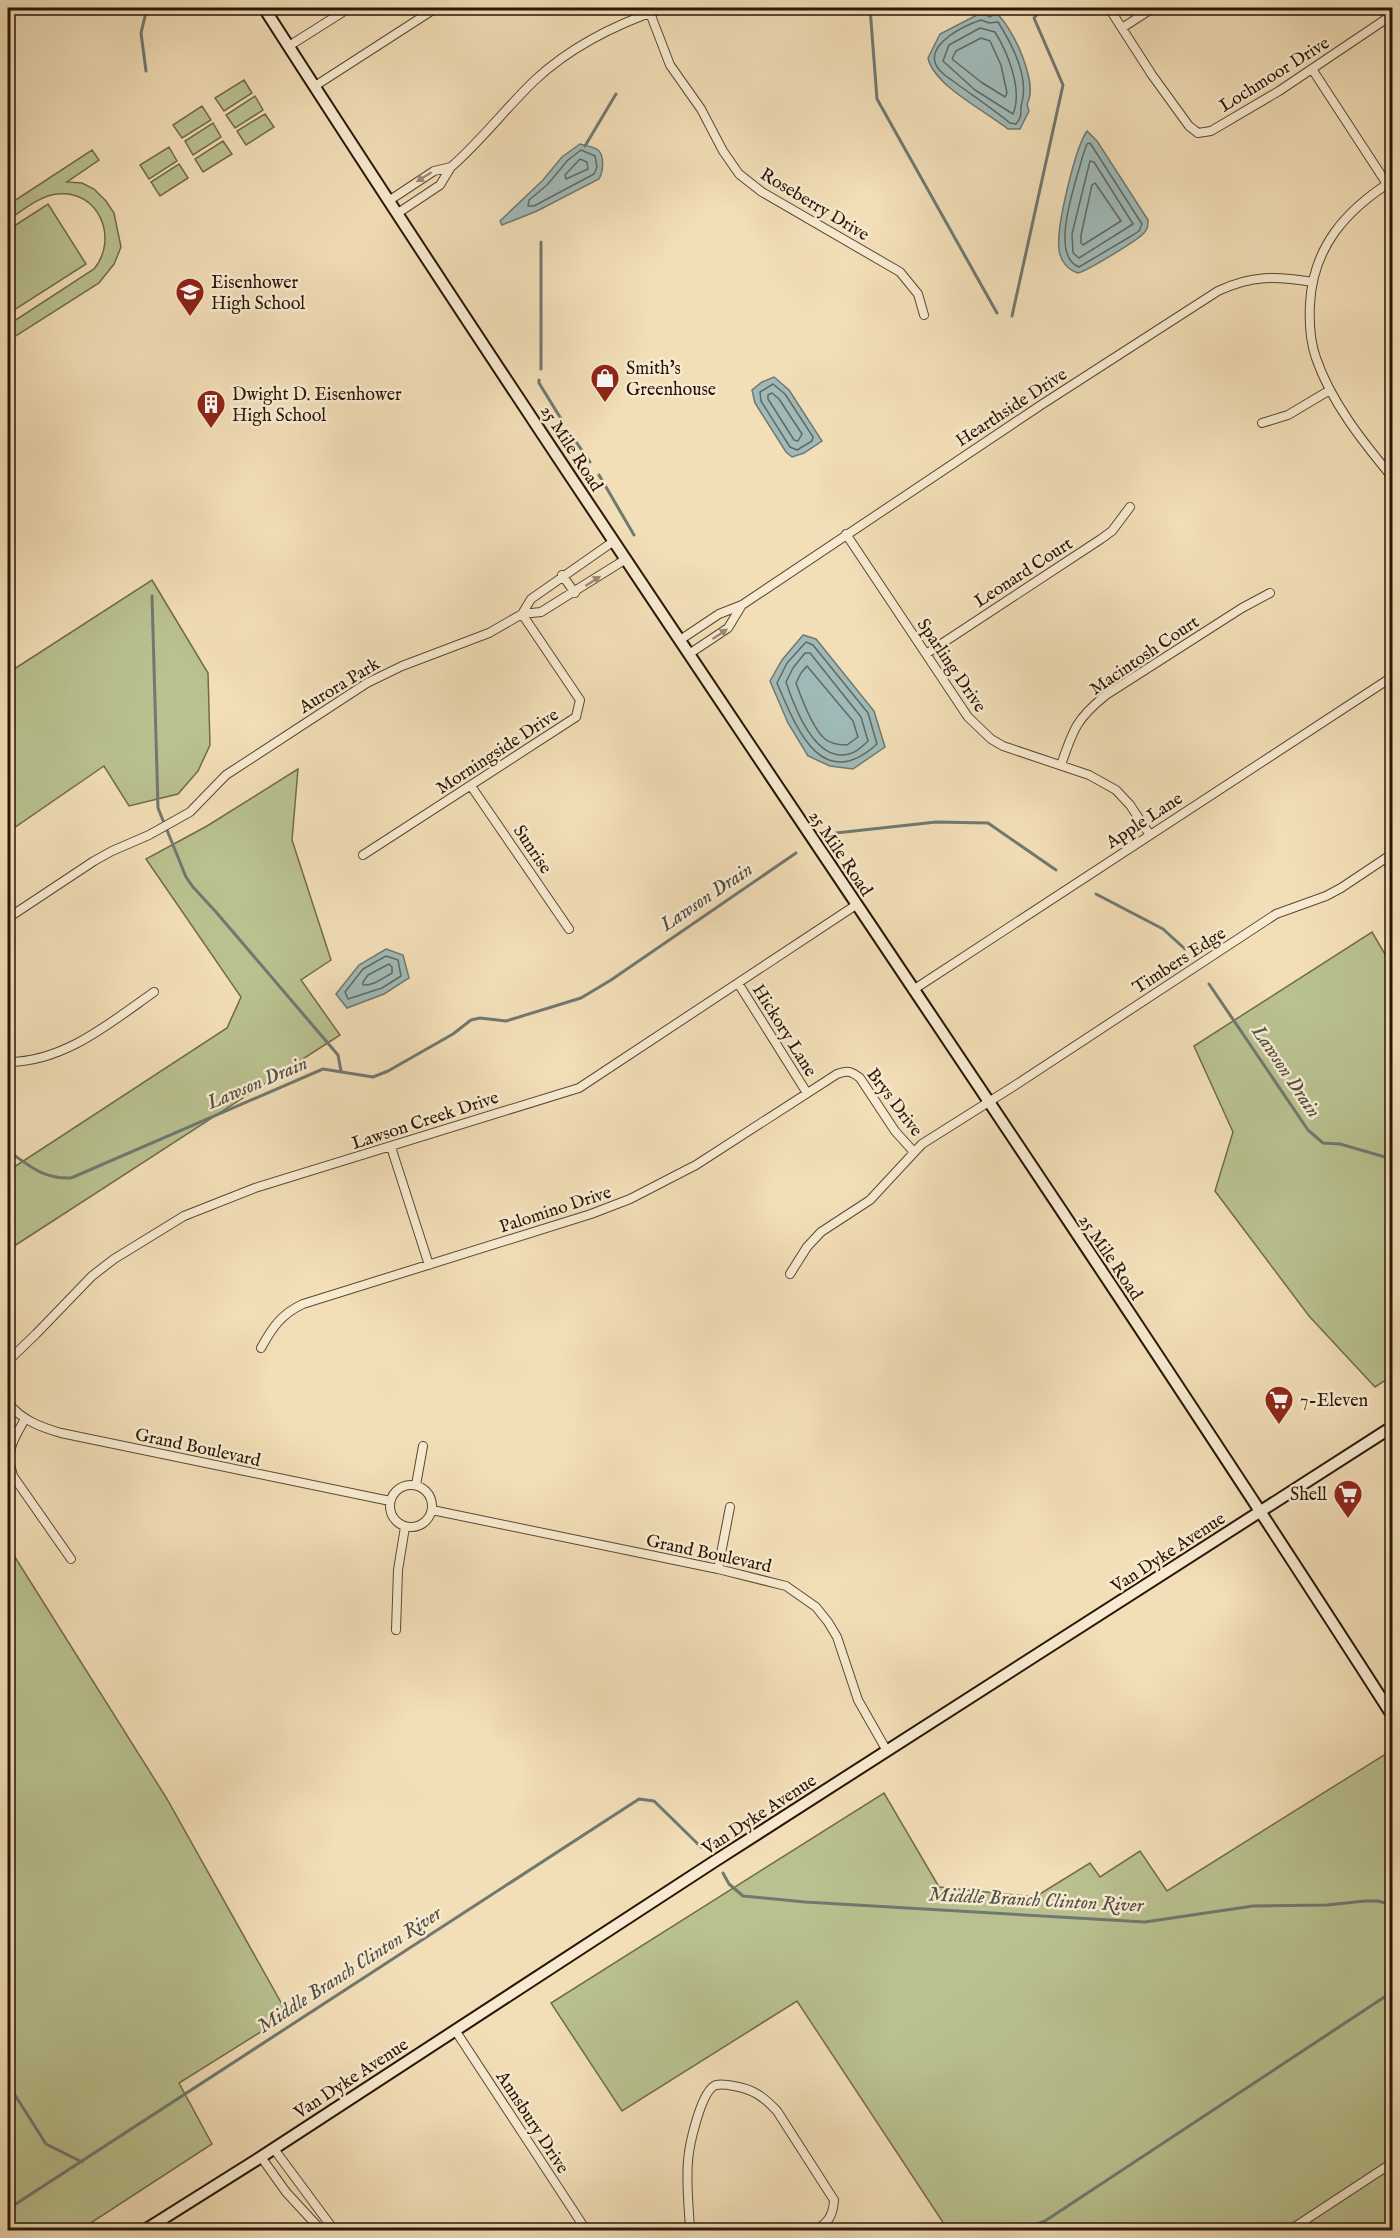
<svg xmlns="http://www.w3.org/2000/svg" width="1400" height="2238" font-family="'IM FELL English',serif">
  <rect width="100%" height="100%" fill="#f2deb7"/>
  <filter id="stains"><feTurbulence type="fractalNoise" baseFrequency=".00333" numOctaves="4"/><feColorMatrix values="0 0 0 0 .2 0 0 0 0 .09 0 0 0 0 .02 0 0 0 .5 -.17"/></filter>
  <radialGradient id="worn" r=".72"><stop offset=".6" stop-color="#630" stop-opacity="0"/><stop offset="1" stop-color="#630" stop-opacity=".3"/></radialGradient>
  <path fill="#b9c18f" stroke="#716b4a" stroke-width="1.5" d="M 244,80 L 252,93 L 224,111 L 215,98 Z
    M 255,96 L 263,110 L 235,128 L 226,115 Z
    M 202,106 L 211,120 L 182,138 L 173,125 Z
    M 265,114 L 274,127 L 246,145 L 237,131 Z
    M 213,123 L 221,137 L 193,155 L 185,141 Z
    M 223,141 L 232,154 L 203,172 L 195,159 Z
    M 169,147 L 177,161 L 149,179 L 140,165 Z
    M 92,150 L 99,160 L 67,182 L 82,183 L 94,189 L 106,201 L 114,213 L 121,247 L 114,264 L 99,283 L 8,341 L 8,325 L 94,269 C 119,239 99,189 57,194 C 39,196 22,211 8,220 L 8,205 Z
    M 179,164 L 188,178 L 160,196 L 151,182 Z
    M 48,204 L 86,264 L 8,314 L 8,230 Z
    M 152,580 L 208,673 L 210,745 L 198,771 L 178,794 L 129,806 L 104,766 L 8,832 L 8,673 Z
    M 298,769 L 292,840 L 331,960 L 301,980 L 340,1035 L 8,1250 L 8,1171 L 227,1028 L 241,997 L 146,859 L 207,826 Z
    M 1372,932 L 1392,966 L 1392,1376 L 1375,1387 L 1309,1316 L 1215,1191 L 1233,1132 L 1194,1046 Z
    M 8,1546 L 167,1799 L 288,2015 L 179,2083 L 212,2144 L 80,2230 L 8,2230 Z
    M 1392,1750 L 1392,2230 L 948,2230 L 797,2001 L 622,2111 L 551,2003 L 884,1793 L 939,1887 L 1035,1897 L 1090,1863 L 1100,1877 L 1140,1851 L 1167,1891 Z"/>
  <path fill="#9fbab8" stroke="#707871" stroke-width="1.5" d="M 996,13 C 1013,27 1039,84 1027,104 L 1029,111 L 1020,129 L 1008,129 C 986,111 934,86 928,58 L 940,34 L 977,15 L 983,14 L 990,17 Z
    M 1087,131 L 1097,141 L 1148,220 C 1148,225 1148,229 1144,233 C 1138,240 1087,271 1078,273 C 1068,270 1060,261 1059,249 C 1056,228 1075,148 1087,131 Z
    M 580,144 C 587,146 592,146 598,150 C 605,156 603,172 599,179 L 537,211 L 502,225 L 500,221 L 543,180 L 562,157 Z
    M 774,377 L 789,390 L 822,441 L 804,453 L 792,457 L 786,452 L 755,403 L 752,390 L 762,382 Z
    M 803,635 L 816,639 L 874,711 L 885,747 L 853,769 L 830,766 L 808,756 L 788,723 L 770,681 L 782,660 Z
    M 386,949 L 403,955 L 409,978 L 384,994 L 347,1008 L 336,994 L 359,965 Z"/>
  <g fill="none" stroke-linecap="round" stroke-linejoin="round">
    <path stroke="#64685f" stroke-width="1.5" d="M 981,20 L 989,23 L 998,22 C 1012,44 1029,76 1022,102 C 1019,111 1024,115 1016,124 L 1010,123 C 993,109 975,97 957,84 C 950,78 940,74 936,65 C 926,43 966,25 981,20 Z
      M 980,28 L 995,32 C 1008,53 1023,90 1013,114 L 975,90 L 943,61 L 949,45 Z
      M 981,38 L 990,41 L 1001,65 L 1007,93 L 1005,97 L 981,82 L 952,59 L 956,51 Z
      M 1090,143 L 1142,224 L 1139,231 L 1133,235 L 1079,267 C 1048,255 1077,179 1083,155 L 1087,144 Z
      M 581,150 L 595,156 L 597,167 L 594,174 L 534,206 L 528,206 L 529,200 L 547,185 L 568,160 Z
      M 580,159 L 587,162 L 588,169 L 566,179 L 565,175 Z
      M 1090,161 L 1094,162 L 1133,224 L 1079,258 L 1073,253 L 1072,234 Z
      M 1095,183 L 1121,221 L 1083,245 L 1081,243 L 1081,235 L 1092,185 Z
      M 773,384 L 785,394 L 813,437 L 812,441 L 797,450 L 790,447 L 761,401 L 760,392 Z
      M 772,393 L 779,399 L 802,434 L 798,441 L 794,440 L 768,399 L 768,395 Z
      M 806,642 L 813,645 L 868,713 L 877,744 C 821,795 796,727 777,683 L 787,663 Z
      M 805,653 L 810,653 L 861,717 L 868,741 C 864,745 855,753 849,754 C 815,763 794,706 786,682 L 793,668 Z
      M 807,666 L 853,721 L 858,737 L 847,745 C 840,745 831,744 825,739 C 813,729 801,697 796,683 L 801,673 Z
      M 386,956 L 398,960 L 401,976 L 382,988 L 348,999 L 345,992 L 363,969 Z
      M 389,964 L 392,967 L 392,973 C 383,978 373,986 363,985 L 363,982 L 368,975 Z"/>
    <path stroke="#707871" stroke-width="3" d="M 870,8 L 877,99 L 997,313
      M 146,71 L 141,33 L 147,8
      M 585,146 L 616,94
      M 541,242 L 541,369
      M 1012,316 L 1063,85 L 1034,18 L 1042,8
      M 539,380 L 539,383 L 563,422
      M 572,436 L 590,462
      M 599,475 L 634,535
      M 152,596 L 158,808 L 186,877 L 193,887 L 216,912 L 338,1055 L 341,1071
      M 836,833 L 936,822 L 988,823 L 1056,870
      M 1096,894 L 1163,929 L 1185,949
      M 1209,984 L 1308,1130 L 1323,1143 L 1340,1144 L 1392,1159
      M 8,1151 C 30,1166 43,1179 71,1178 L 323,1069 L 373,1077 L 388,1071 L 453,1034 L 471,1020 L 480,1018 L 506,1021 L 581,998 L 611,980 L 796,853
      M 723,1873 L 729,1884 L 743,1896 L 805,1902 L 1145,1922 L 1253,1906 L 1327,1905 L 1365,1901 L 1378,1901 L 1392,1905
      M 8,2084 L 46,2144 L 82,2162
      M 8,2209 L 639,1799 L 654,1801 L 701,1847
      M 960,2230 L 967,2225 L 982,2230
      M 1020,2230 L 1045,2221 L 1392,1992"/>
    <g stroke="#5b4732" stroke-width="10">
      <path id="street" d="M 1109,8 L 1152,75 L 1189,126 L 1198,133 L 1211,131 L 1279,91 L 1392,15
        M 650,13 L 670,65 L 701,109 L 723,151 L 739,174 L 762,192 L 900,272 L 918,294 L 924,315
        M 1122,28 L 1153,8
        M 289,46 L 349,8
        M 1312,69 L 1387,184
        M 315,86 L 436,8
        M 451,167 C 481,141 505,109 534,81 C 571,46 616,24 664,8
        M 1392,181 C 1346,210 1313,247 1310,304 C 1309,323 1310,341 1316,358 C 1331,402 1363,442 1392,477
        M 390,200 L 434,171 L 451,167 L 440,185 L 398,213
        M 1262,423 L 1288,415 L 1330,390
        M 846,534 L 968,717 L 991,739 L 1003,746 L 1089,775 L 1116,790 L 1130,805 L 1150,835
        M 562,575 L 575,593
        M 522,614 L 531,599 L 614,541
        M 680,640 L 719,614 L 742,605 L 1041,405 L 1218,291 C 1252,275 1276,276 1313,282
        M 689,654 L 728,628 L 742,605
        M 926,654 L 1101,539 L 1112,531 L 1130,507
        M 1061,765 C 1073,730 1076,719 1106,695 L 1242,608 L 1270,593
        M 471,786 L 569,929
        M 363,855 L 576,717 L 580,700 L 522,614
        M 8,918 L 94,861 L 112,851 L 149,835 L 190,812 L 226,775 L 367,683 L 402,666 L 489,633 L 522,614 L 541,612 L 626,559
        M 738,983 L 807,1093
        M 913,990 L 1392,677
        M 8,1062 C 64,1062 110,1023 154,992
        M 391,1147 L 429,1265
        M 790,1274 L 807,1247 L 821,1232 L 870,1200 L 922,1144 L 1014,1086 L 1276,914 L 1326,896 L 1341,888 L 1392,854
        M 261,1348 C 272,1328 281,1314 303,1304 L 591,1214 L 630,1199 L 696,1165 L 837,1074 C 847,1070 851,1071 860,1078 L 895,1131 L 913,1151
        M 8,1361 L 36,1334 L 92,1276 L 114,1259 L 184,1216 L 255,1188 L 579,1088 L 856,905
        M 8,1403 C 22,1420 40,1427 61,1433 L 390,1501
        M 25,1419 C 13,1440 5,1451 13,1476 L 71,1559
        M 416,1485 L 423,1446
        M390 1506a21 21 0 1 1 42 0a21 21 0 1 1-42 0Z
        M 432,1510 L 718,1569 L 786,1586 L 816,1607 L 828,1622 L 837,1637 L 858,1700 L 887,1751
        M 718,1569 L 730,1507
        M 396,1630 L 398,1570 L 405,1527
        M 455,2030 L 586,2230
        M 274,2149 L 334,2230
        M 261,2157 L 286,2192 L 321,2230
        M 690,2230 C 689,2208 686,2184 688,2161 C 689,2146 701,2090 716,2085 C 721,2084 729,2085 734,2086 C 753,2089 764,2097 777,2111 L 834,2200 C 833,2215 829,2222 816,2230
        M 1290,2230 L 1392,2163"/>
    </g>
    <g stroke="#291506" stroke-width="14">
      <path id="secondary" d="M 264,8 C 632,582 1024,1141 1392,1715
        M 145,2230 L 261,2157 L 715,1861 L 1392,1427"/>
    </g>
    <use href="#street" stroke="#f7ead0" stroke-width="8"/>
    <use href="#secondary" stroke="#f7ead0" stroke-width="10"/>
  </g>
  <defs><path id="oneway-solid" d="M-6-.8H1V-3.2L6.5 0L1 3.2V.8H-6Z" transform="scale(1.5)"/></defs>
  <g fill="#9a8a75">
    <use href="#oneway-solid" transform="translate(424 177) rotate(148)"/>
    <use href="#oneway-solid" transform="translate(593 581) rotate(-33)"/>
    <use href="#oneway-solid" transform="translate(720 634) rotate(-34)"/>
  </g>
  <defs>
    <g id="school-pin" transform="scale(1.5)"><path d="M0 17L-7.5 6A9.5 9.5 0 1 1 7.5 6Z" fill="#8f2418" stroke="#f7ead0"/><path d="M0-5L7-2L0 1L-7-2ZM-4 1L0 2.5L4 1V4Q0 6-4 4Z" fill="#fff"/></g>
    <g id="shop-pin" transform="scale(1.5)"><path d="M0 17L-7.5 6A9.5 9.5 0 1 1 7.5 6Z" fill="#8f2418" stroke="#f7ead0"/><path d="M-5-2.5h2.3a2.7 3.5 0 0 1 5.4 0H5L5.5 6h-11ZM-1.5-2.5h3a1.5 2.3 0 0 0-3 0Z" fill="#fff"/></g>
    <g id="building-pin" transform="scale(1.5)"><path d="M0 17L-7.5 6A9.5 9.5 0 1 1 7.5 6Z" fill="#8f2418" stroke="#f7ead0"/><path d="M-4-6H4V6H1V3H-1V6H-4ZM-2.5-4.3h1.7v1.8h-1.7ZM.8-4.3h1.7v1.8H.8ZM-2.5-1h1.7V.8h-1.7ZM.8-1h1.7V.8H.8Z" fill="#fff"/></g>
    <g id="supermarket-pin" transform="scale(1.5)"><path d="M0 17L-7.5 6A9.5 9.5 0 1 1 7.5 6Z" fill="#8f2418" stroke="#f7ead0"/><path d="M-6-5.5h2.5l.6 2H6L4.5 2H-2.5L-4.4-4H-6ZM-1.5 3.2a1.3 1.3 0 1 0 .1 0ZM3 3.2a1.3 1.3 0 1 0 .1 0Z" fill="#fff"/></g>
  </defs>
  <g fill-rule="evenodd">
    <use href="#school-pin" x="190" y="292"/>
    <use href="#shop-pin" x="605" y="378"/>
    <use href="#building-pin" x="211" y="404"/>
    <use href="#supermarket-pin" x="1279" y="1400"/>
    <use href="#supermarket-pin" x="1348" y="1494"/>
  </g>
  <g text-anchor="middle" stroke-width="5" stroke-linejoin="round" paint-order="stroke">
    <g font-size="18" fill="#291506" stroke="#f7ead0">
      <text transform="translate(1274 74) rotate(-32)" y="6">Lochmoor Drive</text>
      <text transform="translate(815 204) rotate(31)" y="6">Roseberry Drive</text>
      <text transform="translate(1011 407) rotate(-33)" y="6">Hearthside Drive</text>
      <text transform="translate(572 448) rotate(57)" y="6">25 Mile Road</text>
      <text transform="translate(1023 572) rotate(-33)" y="6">Leonard Court</text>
      <text transform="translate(1144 655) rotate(-34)" y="6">Macintosh Court</text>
      <text transform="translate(952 665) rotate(56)" y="6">Sparling Drive</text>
      <text transform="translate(339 685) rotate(-31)" y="6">Aurora Park</text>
      <text transform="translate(497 751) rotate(-33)" y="6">Morningside Drive</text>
      <text transform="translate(1144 820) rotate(-33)" y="6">Apple Lane</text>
      <text transform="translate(533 849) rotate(56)" y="6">Sunrise</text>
      <text transform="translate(841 853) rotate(56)" y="6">25 Mile Road</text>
      <text transform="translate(1179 960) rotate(-33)" y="6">Timbers Edge</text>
      <text transform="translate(785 1030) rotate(58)" y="6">Hickory Lane</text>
      <text transform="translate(895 1102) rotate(53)" y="6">Brys Drive</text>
      <text transform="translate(425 1120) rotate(-18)" y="6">Lawson Creek Drive</text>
      <text transform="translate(555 1209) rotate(-18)" y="6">Palomino Drive</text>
      <text transform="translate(1111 1257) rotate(56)" y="6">25 Mile Road</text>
      <text transform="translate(198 1447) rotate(12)" y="6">Grand Boulevard</text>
      <text transform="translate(1168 1552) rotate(-33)" y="6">Van Dyke Avenue</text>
      <text transform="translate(709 1553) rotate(12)" y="6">Grand Boulevard</text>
      <text transform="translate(759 1814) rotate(-33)" y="6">Van Dyke Avenue</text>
      <text transform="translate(351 2078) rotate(-33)" y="6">Van Dyke Avenue</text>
      <text transform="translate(533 2122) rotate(57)" y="6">Annsbury Drive</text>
    </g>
    <g font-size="18" fill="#291506" stroke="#f7ead0" text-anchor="start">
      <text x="211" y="288">Eisenhower<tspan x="211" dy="21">High School</tspan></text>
      <text x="626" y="374">Smith's<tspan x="626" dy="21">Greenhouse</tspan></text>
      <text x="232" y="400">Dwight D. Eisenhower<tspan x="232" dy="21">High School</tspan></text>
      <text x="1300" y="1406">7-Eleven</text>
      <text x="1327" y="1500" text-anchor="end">Shell</text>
    </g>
    <g font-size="20" font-style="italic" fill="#524f44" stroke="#f7ead0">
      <text transform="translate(706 896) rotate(-34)" y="7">Lawson Drain</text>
      <text transform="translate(1287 1071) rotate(56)" y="7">Lawson Drain</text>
      <text transform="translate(257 1082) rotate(-23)" y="7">Lawson Drain</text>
      <text transform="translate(1036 1899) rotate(3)" y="7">Middle Branch Clinton River</text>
      <text transform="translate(349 1969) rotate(-33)" y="7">Middle Branch Clinton River</text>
    </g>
  </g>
  <rect width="1400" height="2238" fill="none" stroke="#f2deb7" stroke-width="30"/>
  <rect x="9" y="9" width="1382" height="2220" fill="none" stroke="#291506" stroke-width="3"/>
  <rect x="15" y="15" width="1370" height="2208" fill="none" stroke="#291506" stroke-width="1.5"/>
  <rect width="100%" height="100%" filter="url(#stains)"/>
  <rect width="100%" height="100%" fill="url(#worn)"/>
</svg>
